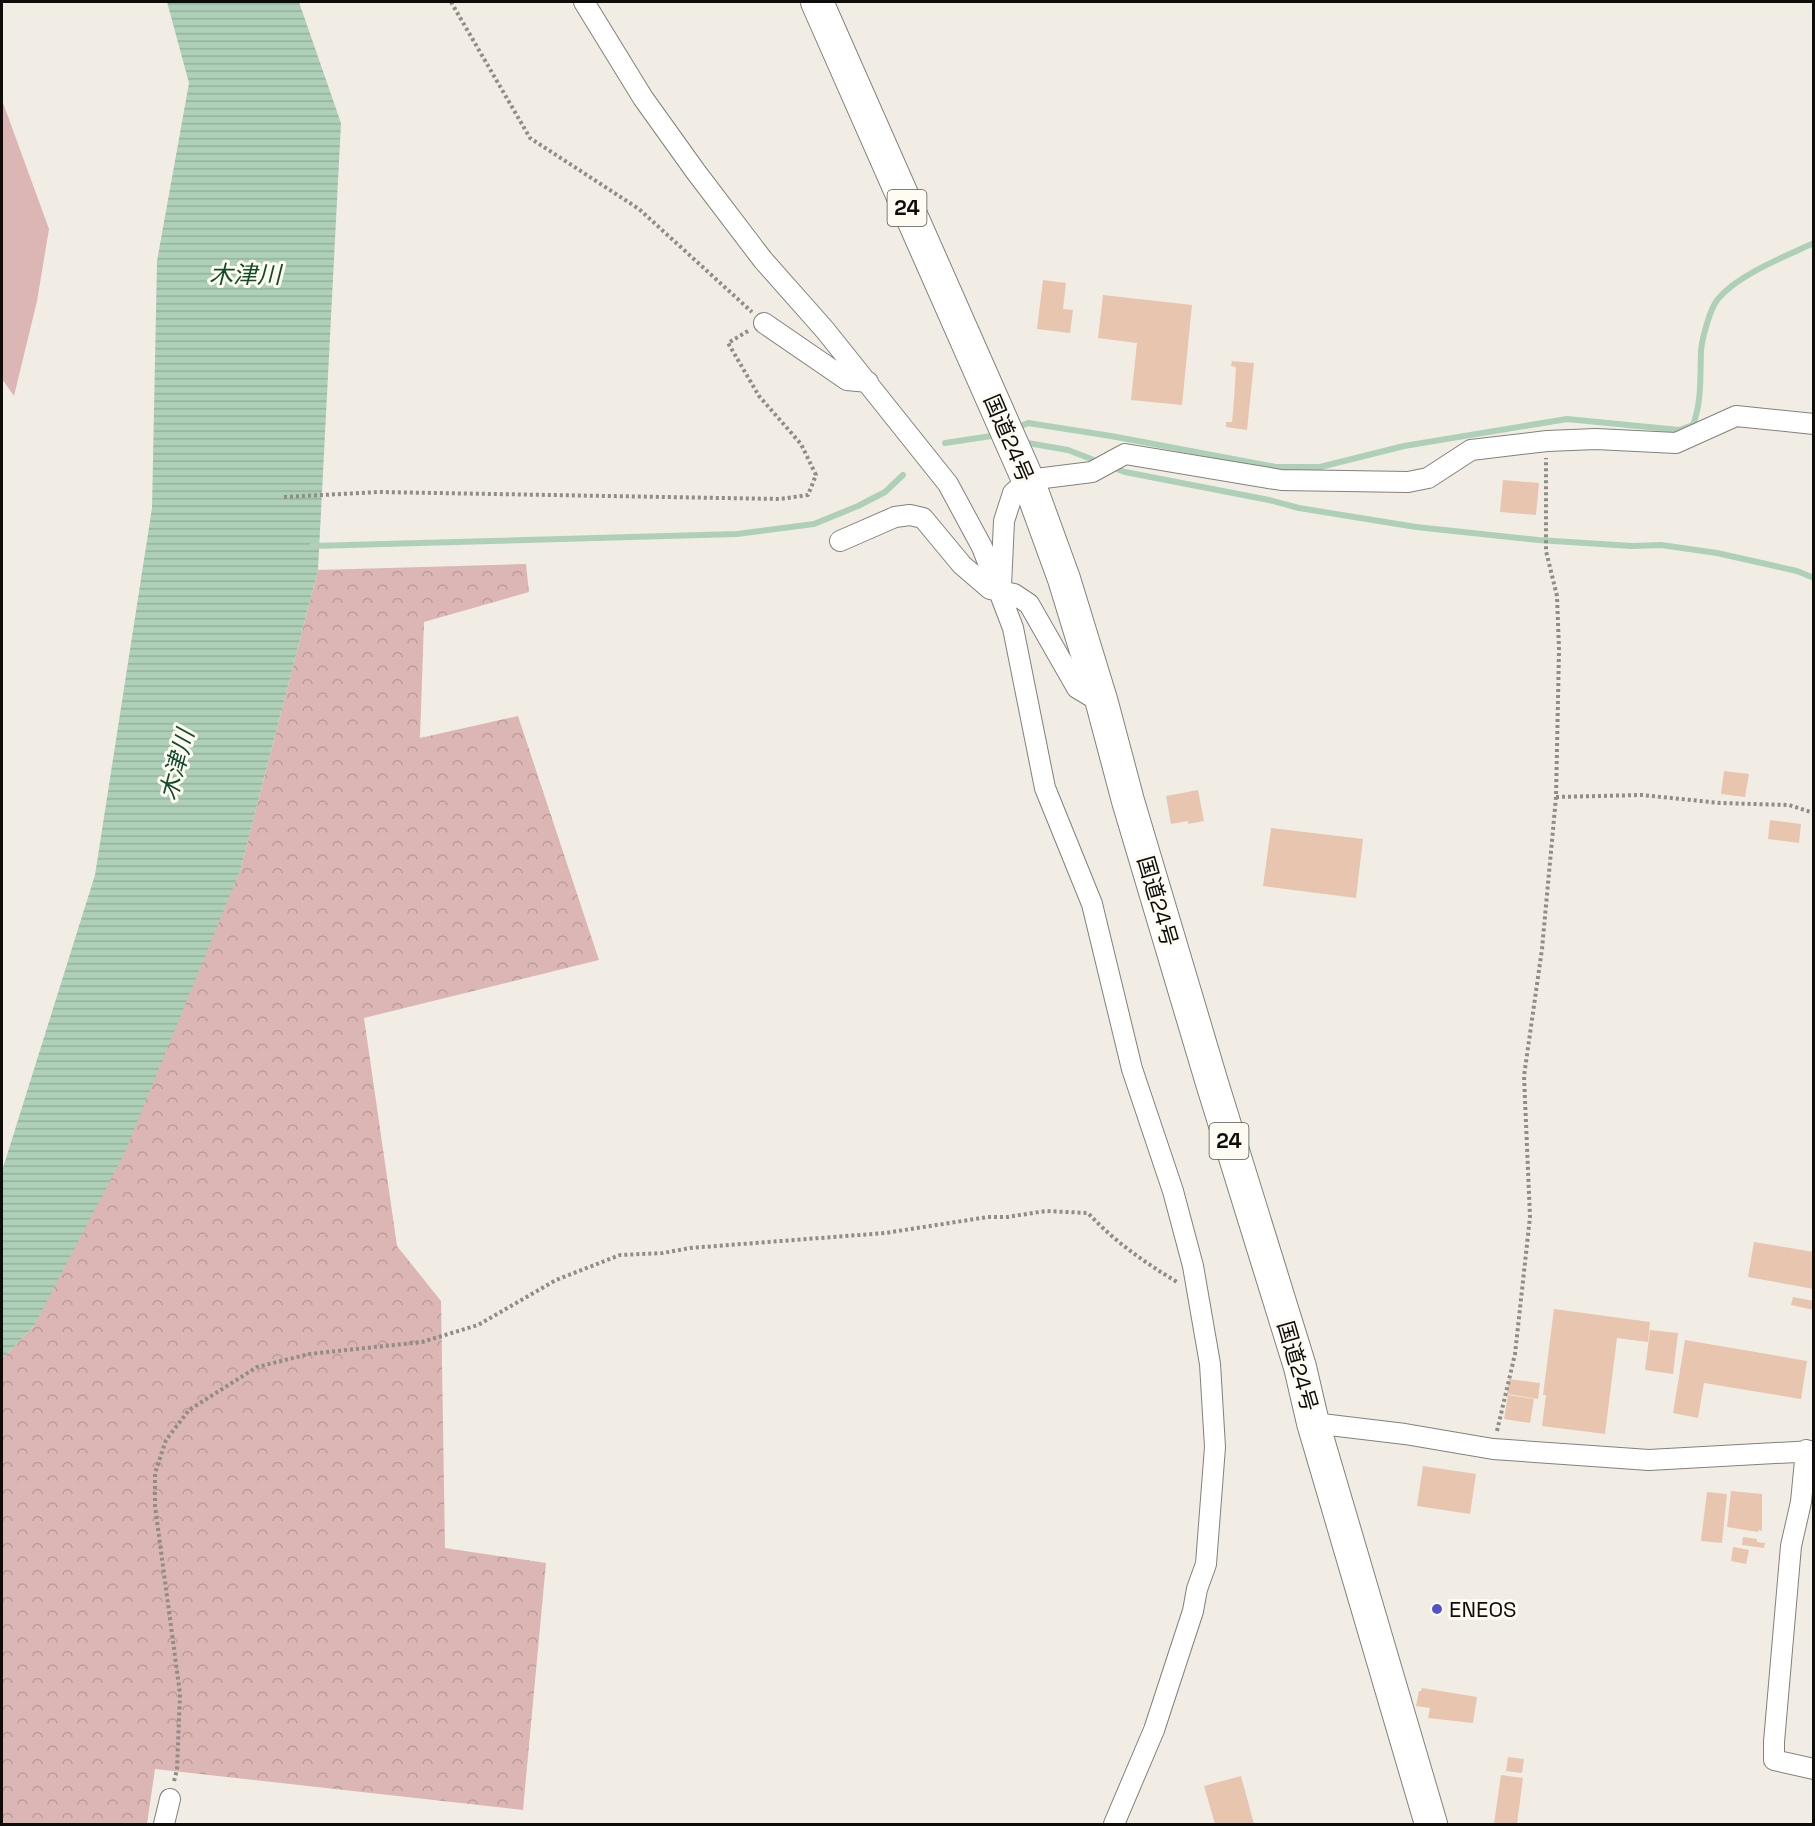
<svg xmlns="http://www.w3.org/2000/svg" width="1815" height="1826" font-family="'Space Grotesk','Noto Sans JP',sans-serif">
  <defs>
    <pattern id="forest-crowns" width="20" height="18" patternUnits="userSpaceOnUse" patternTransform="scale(1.5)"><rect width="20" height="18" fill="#dcb6b5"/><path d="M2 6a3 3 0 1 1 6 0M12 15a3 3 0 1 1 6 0" fill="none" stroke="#bc9b9a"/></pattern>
    <pattern id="water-rules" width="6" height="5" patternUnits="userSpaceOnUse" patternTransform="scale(1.5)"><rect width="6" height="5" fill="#aed0b9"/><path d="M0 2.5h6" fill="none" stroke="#94b19e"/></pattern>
  </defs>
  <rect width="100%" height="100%" fill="#f1ede5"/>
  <path fill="#dcb6b5" d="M 2,100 L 49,229 L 37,301 L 14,396 L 2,379 Z"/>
  <path fill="url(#forest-crowns)" d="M 526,564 L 529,592 L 424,622 L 420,738 L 518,716 L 599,960 L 364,1018 L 397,1246 L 441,1301 L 445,1548 L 546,1563 L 523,1810 L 155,1769 L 147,1824 L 2,1824 L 2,1359 L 34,1326 L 240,871 L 318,570 Z"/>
  <path fill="url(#water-rules)" d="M 167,2 L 299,2 L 341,123 L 318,570 L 240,871 L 124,1154 L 34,1326 L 2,1359 L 2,1171 L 95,875 L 152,508 L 157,261 L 189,83 Z"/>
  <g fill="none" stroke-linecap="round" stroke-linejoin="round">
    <path stroke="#aed0b9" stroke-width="6" d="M 1016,428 L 1028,423 L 1111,436 L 1276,467 L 1320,467 L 1404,446 L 1567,419 L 1679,430 L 1693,425 C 1702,401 1700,376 1701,351 C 1702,339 1710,308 1718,299 C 1737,275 1786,256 1814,243
      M 1022,442 L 1068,450 L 1099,462
      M 945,443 L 998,435
      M 1111,467 L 1125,472 L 1269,500 L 1299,508 L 1416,527 L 1538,540 L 1632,546 L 1661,545 L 1717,553 L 1797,571 L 1814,578
      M 312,546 L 737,534 L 814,524 L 858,506 L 885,492 L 903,475"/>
  </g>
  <path fill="#e7c5af" d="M 1043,280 L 1066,283 L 1063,309 L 1073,310 L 1070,333 L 1037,329 Z
    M 1103,295 L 1192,305 L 1182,405 L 1131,400 L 1137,343 L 1098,338 Z
    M 1232,361 L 1254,363 L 1247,430 L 1226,427 L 1226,422 L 1232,422 L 1234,400 L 1236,367 L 1231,366 Z
    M 1503,480 L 1539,483 L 1536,515 L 1500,512 Z
    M 1724,771 L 1749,774 L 1745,797 L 1721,794 Z
    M 1198,790 L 1204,821 L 1188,824 L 1188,821 L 1171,824 L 1166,796 Z
    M 1770,820 L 1801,824 L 1799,843 L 1768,839 Z
    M 1271,828 L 1363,839 L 1356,898 L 1263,886 Z
    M 1754,1242 L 1814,1252 L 1814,1289 L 1748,1277 Z
    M 1793,1297 L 1814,1301 L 1814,1310 L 1791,1305 Z
    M 1554,1309 L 1650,1322 L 1648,1342 L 1617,1338 L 1605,1434 L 1542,1426 L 1546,1395 L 1543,1395 Z
    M 1650,1330 L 1678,1333 L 1673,1374 L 1645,1370 Z
    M 1685,1340 L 1807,1361 L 1801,1399 L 1704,1383 L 1698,1418 L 1673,1413 Z
    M 1509,1379 L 1540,1383 L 1538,1399 L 1507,1394 Z
    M 1508,1395 L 1534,1399 L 1530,1423 L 1504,1419 Z
    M 1423,1466 L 1476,1474 L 1470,1514 L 1417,1506 Z
    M 1731,1491 L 1762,1494 L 1762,1531 L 1759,1530 L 1758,1532 L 1727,1527 Z
    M 1707,1492 L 1727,1494 L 1722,1543 L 1701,1541 Z
    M 1743,1537 L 1757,1539 L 1757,1542 L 1765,1543 L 1764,1548 L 1742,1545 Z
    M 1733,1547 L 1749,1550 L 1746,1564 L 1731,1561 Z
    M 1422,1688 L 1477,1697 L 1473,1723 L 1428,1718 L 1430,1708 L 1416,1706 L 1419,1691 L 1421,1691 Z
    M 1508,1757 L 1524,1759 L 1522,1773 L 1506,1771 Z
    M 1501,1775 L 1523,1778 L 1517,1824 L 1494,1824 Z
    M 1241,1776 L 1254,1824 L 1215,1824 L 1204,1786 Z"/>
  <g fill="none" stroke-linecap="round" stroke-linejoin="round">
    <g stroke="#84817a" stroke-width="22">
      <path id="minor" d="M 584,2 L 643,98 L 696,172 L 763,260 L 825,330 L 948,484 L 982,547 L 1013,628 L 1045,788 L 1092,904 L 1132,1069 L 1173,1191 L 1193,1266 L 1210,1364 L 1215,1447 L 1206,1564 L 1197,1589 L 1193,1611 L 1154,1730 L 1114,1824
        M 764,323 L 847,380 L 868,382
        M 840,541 L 895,517 L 910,515 L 923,518 L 962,565 L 990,589 L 1014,594 L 1029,604 L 1077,688 L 1102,703
        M 1001,586 L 1004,521 L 1013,493 L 1028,480 L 1092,472 L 1125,454 L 1281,480 L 1408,482 L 1428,478 L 1471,450 L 1547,441 L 1596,439 L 1676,443 L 1736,416 L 1814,424
        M 1313,1423 L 1405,1434 L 1493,1449 L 1649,1460 L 1814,1451
        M 1806,1450 L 1801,1502 L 1791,1546 L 1774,1742 L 1774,1760 L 1814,1769
        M 164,1824 L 170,1799"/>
    </g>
    <g stroke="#84817a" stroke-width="34">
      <path id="trunk" d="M 817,2 L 1028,480 L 1064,579 L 1102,703 L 1128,801 L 1212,1083 L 1300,1367 L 1313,1423 L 1431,1824"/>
    </g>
    <path stroke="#908d87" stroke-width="4" stroke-dasharray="3 3" stroke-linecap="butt" d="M 451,2 L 530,138 L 639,209 L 752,312
      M 284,497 L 379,492 L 780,499 L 808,495 L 816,475 L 801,444 L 759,396 L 728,343 L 748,331
      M 1556,797 L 1642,795 L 1720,803 L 1789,805 L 1814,813
      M 1497,1431 L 1515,1354 L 1530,1217 L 1524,1076 L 1542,949 L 1556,797 L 1559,650 L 1557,596 L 1546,551 L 1546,458
      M 174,1781 L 177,1770 L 180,1694 L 155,1506 L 155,1473 L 166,1440 L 189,1410 L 257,1367 L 309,1354 L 422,1342 L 478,1325 L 556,1280 L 620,1255 L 663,1253 L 690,1248 L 885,1233 L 988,1217 L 1007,1217 L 1046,1211 L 1088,1213 C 1115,1242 1144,1262 1177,1282"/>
    <use href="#minor" stroke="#fff" stroke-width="20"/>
    <use href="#trunk" stroke="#fff" stroke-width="32"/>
  </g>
  <circle fill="#5451c9" stroke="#fefbf3" stroke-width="2" cx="1437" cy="1609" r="6"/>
  <g text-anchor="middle" stroke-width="6" stroke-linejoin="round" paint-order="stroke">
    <g fill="#fefbf3" stroke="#565450" stroke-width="1.5">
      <rect x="887.5" y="190" width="39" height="36" rx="4.5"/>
      <rect x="1209.5" y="1123" width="39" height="36" rx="4.5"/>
    </g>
    <g font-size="21" font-weight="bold" fill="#0e0d0a">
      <text x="907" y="215">24</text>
      <text x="1229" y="1148">24</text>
    </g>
    <g font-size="22" fill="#0e0d0a" stroke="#fefbf3">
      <text transform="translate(1009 438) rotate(67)" y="8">国道24号</text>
      <text transform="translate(1158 901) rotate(74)" y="8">国道24号</text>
      <text transform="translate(1298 1366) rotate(74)" y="8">国道24号</text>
    </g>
    <g font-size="22" fill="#0e0d0a" stroke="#fefbf3" text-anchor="start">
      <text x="1449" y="1617">ENEOS</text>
    </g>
    <g font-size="24" font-style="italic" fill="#124c2d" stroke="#fefbf3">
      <text x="245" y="283">木津川</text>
      <text transform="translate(177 765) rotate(-75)" y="8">木津川</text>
    </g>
  </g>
  <rect width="1815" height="1826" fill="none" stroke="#0e0d0a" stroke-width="6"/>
</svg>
